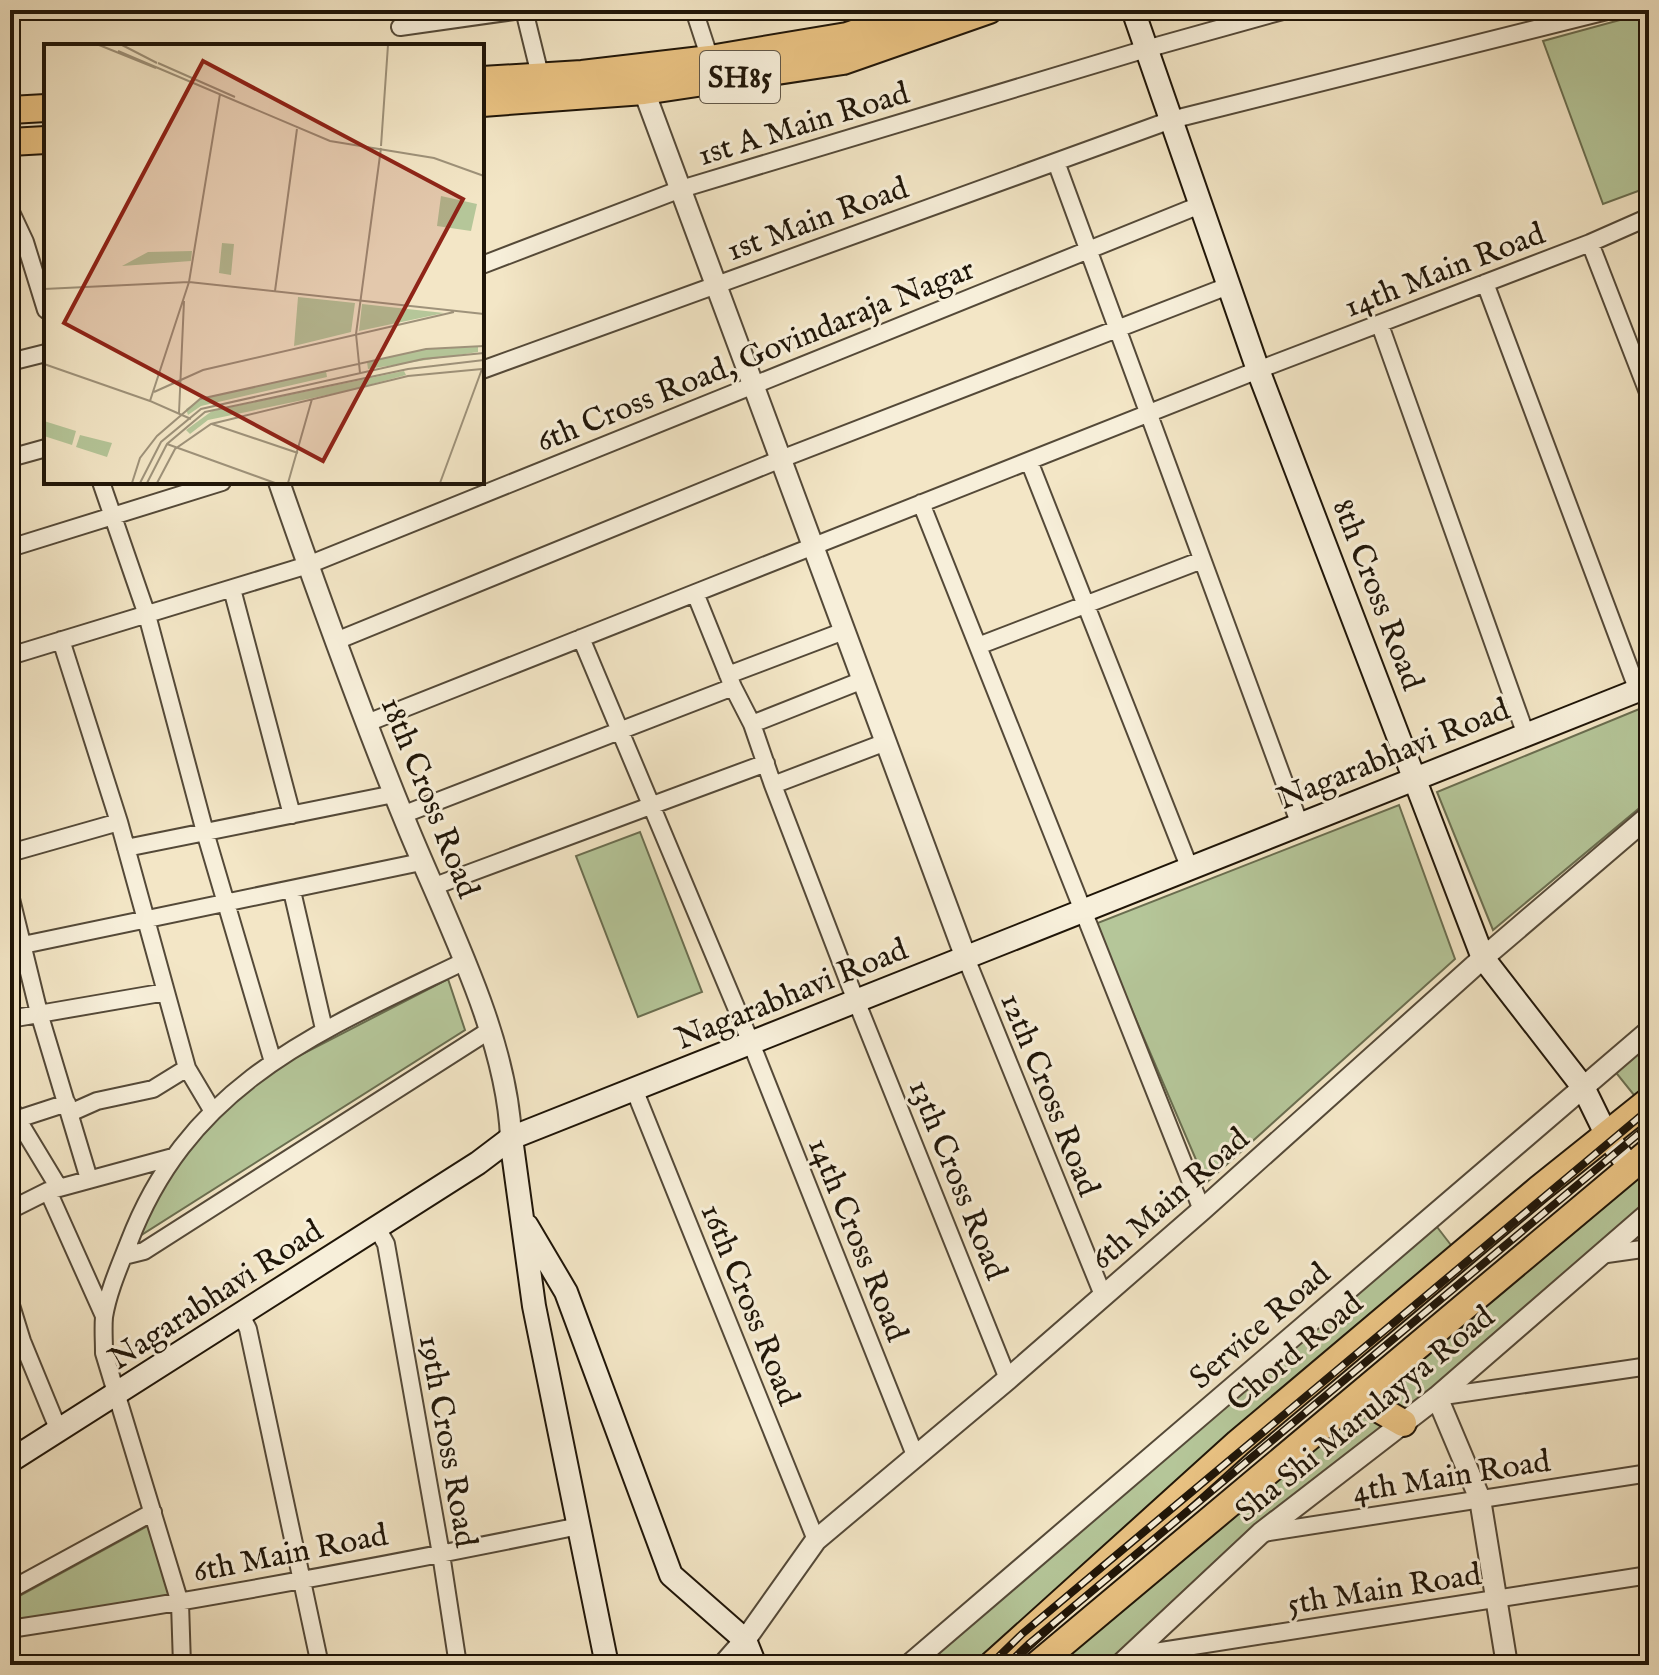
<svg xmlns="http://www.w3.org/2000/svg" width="1659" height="1675" font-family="'IM FELL English',serif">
  <rect width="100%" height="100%" fill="#f3e6c6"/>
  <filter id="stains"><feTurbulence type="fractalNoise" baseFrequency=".0025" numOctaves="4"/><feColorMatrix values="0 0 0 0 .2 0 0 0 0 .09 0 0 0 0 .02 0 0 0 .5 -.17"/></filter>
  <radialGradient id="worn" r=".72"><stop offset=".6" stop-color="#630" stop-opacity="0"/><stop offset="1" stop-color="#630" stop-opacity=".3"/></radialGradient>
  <path fill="#b5c699" stroke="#6a6e50" stroke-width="2" d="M 1649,12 L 1649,187 L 1603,204 L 1543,41 Z
    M 1649,705 L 1649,800 L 1493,930 L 1437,792 Z
    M 1399,805 L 1455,959 L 1206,1183 L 1095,924 Z
    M 640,832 L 702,992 L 638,1017 L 576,856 Z
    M 448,979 L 465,1030 L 135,1239 L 156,1193 L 214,1115 L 285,1063 Z
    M 1649,1039 L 1649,1090 L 1638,1100 L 1613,1069 Z
    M 1649,1163 L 1649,1209 L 1110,1665 L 1042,1665 L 1363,1410 Z
    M 1434,1223 L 1454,1249 L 1264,1409 L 971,1665 L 918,1665 Z
    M 149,1525 L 170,1595 L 10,1622 L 10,1601 Z"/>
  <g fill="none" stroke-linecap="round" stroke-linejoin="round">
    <g stroke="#544938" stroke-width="20">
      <path id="minor" d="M 524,10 L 540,75
        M 694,10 L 710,59
        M 400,27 L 521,10
        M 1056,162 L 1300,825
        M 10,210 L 25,242 L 46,310
        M 1590,243 L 1649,395
        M 482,265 L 681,189 L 1146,49 L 1286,10
        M 1485,283 L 1638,691
        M 1380,325 L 1526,735
        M 10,362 L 46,353
        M 482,370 L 1171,120 L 1611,10
        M 10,458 L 46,448
        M 1029,461 L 1190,869
        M 101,482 L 147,615 L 205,832 L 273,1062
        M 921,503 L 1202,1210
        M 10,548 L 222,482
        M 232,589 L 292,815
        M 695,593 L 733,687 L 752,724
        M 581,638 L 751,1043 L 915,1455
        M 61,640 L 119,822
        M 336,641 L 781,459 L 1228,286
        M 978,646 L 1202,560
        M 10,656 L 308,565 L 1200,205
        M 728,675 L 844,631
        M 367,723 L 1258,370 L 1590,243 L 1649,217
        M 886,742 L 773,785 L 849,983 L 1008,1379
        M 773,785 L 752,724 L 863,680
        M 402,815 L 733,687
        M 126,848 L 394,794
        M 10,853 L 119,822 L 187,1068 L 212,1110
        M 432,887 L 766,763
        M 292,891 L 324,1029
        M 10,895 L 39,1013 L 89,1179
        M 23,945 L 421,862
        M 966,958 L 1103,1295
        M 10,1019 L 166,992
        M 634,1089 L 816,1540
        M 10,1107 L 59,1188
        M 70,1113 L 97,1101 L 153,1089 L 187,1068
        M 18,1119 L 67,1103
        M 48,1191 L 104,1316
        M 10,1210 L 48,1191 L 173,1157
        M 377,1228 L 386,1244 L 441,1554 L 458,1665
        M 1600,1255 L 1649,1248
        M 124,1256 L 144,1251 L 490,1030
        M 10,1302 L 22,1341 L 59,1431
        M 241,1315 L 248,1329 L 320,1665
        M 1437,1397 L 1649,1366
        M 1263,1533 L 1649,1473
        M 10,1590 L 153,1512
        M 10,1629 C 201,1600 390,1565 579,1526
        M 1129,1656 L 1649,1575
        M 182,1665 L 180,1603 L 104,1353 C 104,1341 103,1328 104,1317 C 108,1292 120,1265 129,1242 C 190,1082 320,1031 463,962"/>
    </g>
    <g stroke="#544938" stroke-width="24">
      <path id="tertiary" d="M 644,91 L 966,958
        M 279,482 C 319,597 360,711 406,823 C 445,919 507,1035 511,1138
        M 1437,1397 L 1480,1499 L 1507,1665
        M 723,1665 L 745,1640 L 816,1540 L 1008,1379 L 1202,1210 L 1483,958 L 1649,816
        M 909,1665 L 1649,1031
        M 1120,1665 L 1261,1533 L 1437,1397 L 1649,1213"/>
    </g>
    <g stroke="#1f1508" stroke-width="26">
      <path id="secondary" d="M 1133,10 L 1258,370 L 1483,958 L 1583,1087 L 1607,1136 L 1630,1168
        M 511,1138 L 534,1306 L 607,1665
        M 527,1226 L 566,1292 L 671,1575 L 745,1640 L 755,1665
        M 10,1461 L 478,1163 L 511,1138 L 1649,686"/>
    </g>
    <g stroke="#1f1508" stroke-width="30">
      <path id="primary" d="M 482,80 L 582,74 L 710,59 L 847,36 L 924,10
        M 482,103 L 644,91 L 843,61 L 989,10
        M 10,110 L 46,108
        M 10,142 L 46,140
        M 1358,1397 L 1403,1423
        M 992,1665 L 1238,1443 L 1539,1189 L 1649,1101
        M 1037,1665 L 1649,1152"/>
    </g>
    <use href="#minor" stroke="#f7efda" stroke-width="16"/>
    <use href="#tertiary" stroke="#f7efda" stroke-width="20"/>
    <use href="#secondary" stroke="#f7efda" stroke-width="22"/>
    <use href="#primary" stroke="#eac383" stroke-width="26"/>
    <g stroke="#1f1508" stroke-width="8">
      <path id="rail" d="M 990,1665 L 1022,1634 L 1649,1109
        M 1007,1665 L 1030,1643 L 1649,1125"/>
    </g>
    <use href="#rail" stroke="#f7efda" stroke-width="5" stroke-dasharray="15" stroke-linecap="butt"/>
  </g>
  <g text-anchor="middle" stroke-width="6" stroke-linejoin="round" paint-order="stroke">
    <rect fill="#f7efda" stroke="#605647" stroke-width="2" x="700" y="51" width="80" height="52" rx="6"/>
    <g font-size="30" font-weight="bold" fill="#1f1508">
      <text x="740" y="87">SH85</text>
    </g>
    <g font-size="32" fill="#1f1508" stroke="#f7efda">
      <text transform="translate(803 123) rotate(-17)" y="11">1st A Main Road</text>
      <text transform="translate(817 218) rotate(-20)" y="11">1st Main Road</text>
      <text transform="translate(1444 269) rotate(-21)" y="11">14th Main Road</text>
      <text transform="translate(755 354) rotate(-22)" y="11">6th Cross Road, Govindaraja Nagar</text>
      <text transform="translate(1379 594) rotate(69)" y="11">8th Cross Road</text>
      <text transform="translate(1393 753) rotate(-22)" y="11">Nagarabhavi Road</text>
      <text transform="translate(431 797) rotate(68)" y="11">18th Cross Road</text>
      <text transform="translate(791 993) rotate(-22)" y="11">Nagarabhavi Road</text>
      <text transform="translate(1051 1094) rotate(68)" y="11">12th Cross Road</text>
      <text transform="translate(959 1179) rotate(68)" y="11">13th Cross Road</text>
      <text transform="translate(1169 1198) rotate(-41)" y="11">6th Main Road</text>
      <text transform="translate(859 1239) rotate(68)" y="11">14th Cross Road</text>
      <text transform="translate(215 1294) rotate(-33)" y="11">Nagarabhavi Road</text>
      <text transform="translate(751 1304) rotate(68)" y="11">16th Cross Road</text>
      <text transform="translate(1259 1325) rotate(-41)" y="11">Service Road</text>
      <text transform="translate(1294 1351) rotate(-40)" y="11">Chord Road</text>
      <text transform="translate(1364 1413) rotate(-39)" y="11">Sha Shi Marulayya Road</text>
      <text transform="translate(449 1441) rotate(80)" y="11">19th Cross Road</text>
      <text transform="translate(1451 1475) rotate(-9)" y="11">4th Main Road</text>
      <text transform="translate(290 1552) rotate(-11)" y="11">6th Main Road</text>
      <text transform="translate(1384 1588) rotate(-9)" y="11">5th Main Road</text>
    </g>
  </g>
  <g transform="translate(44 44)">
    <rect width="440" height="440" fill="#f3e6c6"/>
    <path d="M 397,152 L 433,160 L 427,187 L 393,182 ZM 178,199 L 190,200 L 187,231 L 175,229 ZM 148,207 L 147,217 L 78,222 L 104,208 ZM 254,253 L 311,259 L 307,288 L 250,302 ZM 318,260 L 400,269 L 315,287 ZM 434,303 L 434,308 L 324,325 L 323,318 L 382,305 ZM 282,327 L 283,333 L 157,362 L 144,371 L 142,365 L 157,355 ZM 360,327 L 362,331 L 302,347 L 164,376 L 146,390 L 142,386 L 168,367 ZM 0,377 L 32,387 L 28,401 L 0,392 ZM 36,391 L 68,399 L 63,413 L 32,403 Z" fill="#b5c699"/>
    <path fill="none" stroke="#9e927a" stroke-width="2" d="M 55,1 L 112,24M 78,1 L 113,19M 74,7 L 286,97 L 390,114 L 440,132M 114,19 L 191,53M 337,102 L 344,1M 145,238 L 176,50M 145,238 L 106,357 L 147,375M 0,245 L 145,238 L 440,270M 231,247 L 253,85M 0,320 L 106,357M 316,329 L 312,290 L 337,104M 110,348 L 159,326 L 410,268M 135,369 L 140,257M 168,380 L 254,409M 123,400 L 231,439M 88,439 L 96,414 L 113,392 L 156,355 L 382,305 L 440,302M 96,439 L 117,398 L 157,365 L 379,315 L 440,309M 103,439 L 123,400 L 161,368 L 364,325 L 440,316M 113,439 L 131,405 L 167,380 L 364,332 L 438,325M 244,439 L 268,355M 396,439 L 438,325"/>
    <path fill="#8f2418" fill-opacity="0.15" stroke="#8f2418" stroke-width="4" d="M 159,17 L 419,155 L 279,417 L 20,279 Z"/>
    <rect width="440" height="440" fill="none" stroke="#1f1508" stroke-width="4"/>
  </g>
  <rect width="1659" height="1675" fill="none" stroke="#f3e6c6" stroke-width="40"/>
  <rect x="12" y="12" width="1635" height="1651" fill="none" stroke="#1f1508" stroke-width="4"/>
  <rect x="20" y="20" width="1619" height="1635" fill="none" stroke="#1f1508" stroke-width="2"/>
  <rect width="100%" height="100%" filter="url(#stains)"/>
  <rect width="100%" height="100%" fill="url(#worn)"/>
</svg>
